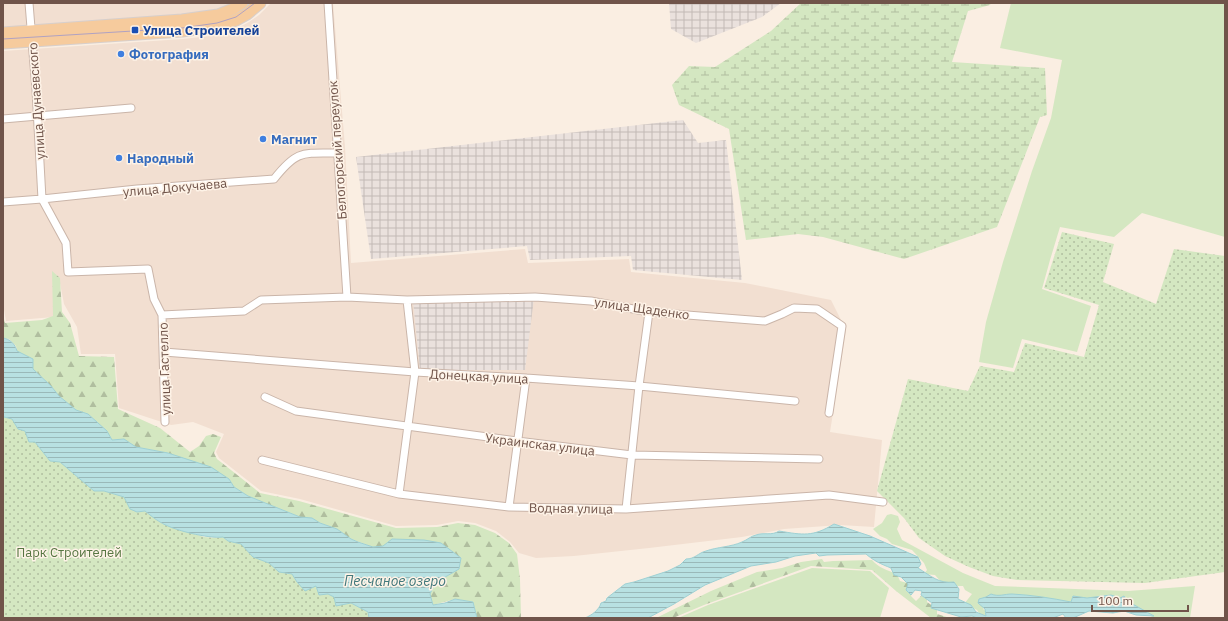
<svg xmlns="http://www.w3.org/2000/svg" width="1228" height="621" font-family="'IBM Plex Sans',sans-serif">
  <defs>
    <pattern id="industrial-grid" width="8" height="8" patternUnits="userSpaceOnUse"><rect width="8" height="8" fill="#eae1dd"/><path d="M0 4h8M4 0v8" fill="none" stroke="#c2b9b5"/></pattern>
    <pattern id="forest-firs" width="22" height="20" patternUnits="userSpaceOnUse"><rect width="22" height="20" fill="#d4e7c1"/><path d="M5 1l3.5 6h-7zM16 11l3.5 6h-7z" fill="#b0be9f"/></pattern>
    <pattern id="wetland-marsh" width="20" height="14" patternUnits="userSpaceOnUse"><rect width="20" height="14" fill="#d4e7c1"/><path d="M1 5h8M5 5V1M11 12h8M15 12V8" fill="none" stroke="#b0be9f"/></pattern>
    <pattern id="park-dots" width="8" height="8" patternUnits="userSpaceOnUse"><rect width="8" height="8" fill="#d4e7c1"/><path d="M2 2h.1M6 6h.1" fill="none" stroke="#b0be9f" stroke-width="1.8" stroke-linecap="round"/></pattern>
    <pattern id="water-rules" width="6" height="5" patternUnits="userSpaceOnUse"><rect width="6" height="5" fill="#b8e1e2"/><path d="M0 2.5h6" fill="none" stroke="#9ab9b9"/></pattern>
  </defs>
  <rect width="100%" height="100%" fill="#faeee2"/>
  <path fill="#f2dfd1" d="M 3,3 L 239,3 L 217,14 L 3,30 Z
    M 271,3 L 333,3 L 345,147 L 351,263 L 525,249 L 528,263 L 629,259 L 631,272 L 745,283 L 831,300 L 846,330 L 830,432 L 882,440 L 874,527 L 840,525 L 784,529 L 742,537 L 649,548 L 574,556 L 536,558 L 519,553 L 510,542 L 496,531 L 475,523 L 458,521 L 437,525 L 396,526 L 300,499 L 261,491 L 219,458 L 216,452 L 224,434 L 193,422 L 171,425 L 119,408 L 115,354 L 81,354 L 77,327 L 64,304 L 59,278 L 54,317 L 6,321 L 3,304 L 3,51 L 183,39 L 219,35 L 236,29 L 249,22 L 259,15 Z"/>
  <path fill="url(#industrial-grid)" d="M 669,3 L 781,3 L 762,17 L 696,43 L 671,29 Z
    M 683,120 L 698,143 L 726,140 L 742,280 L 633,270 L 631,256 L 530,260 L 527,246 L 371,259 L 356,157 Z
    M 534,298 L 525,370 L 420,370 L 413,301 Z"/>
  <path fill="#d4e7c1" d="M 1011,3 L 1225,3 L 1225,237 L 1142,213 L 1114,237 L 1060,227 L 1050,260 L 1042,289 L 1091,306 L 1077,352 L 1022,339 L 1013,368 L 979,362 L 986,322 L 1003,262 L 1032,171 L 1051,118 L 1062,60 L 1000,48 Z
    M 891,514 L 898,516 L 900,522 L 897,529 L 902,540 L 963,573 L 995,586 L 1128,591 L 1195,586 L 1190,618 L 1154,618 L 1135,607 L 1130,601 L 1126,604 L 1076,608 L 985,605 L 983,609 L 991,615 L 982,617 L 977,610 L 964,604 L 972,594 L 965,590 L 963,586 L 952,586 L 942,583 L 935,575 L 924,574 L 927,570 L 924,563 L 912,550 L 892,544 L 887,539 L 880,536 L 873,529 L 882,523 L 887,515 Z
    M 812,568 L 870,571 L 889,588 L 880,618 L 678,618 L 708,605 Z"/>
  <path fill="url(#forest-firs)" d="M 52,271 L 60,278 L 62,312 L 70,323 L 79,356 L 114,357 L 118,409 L 160,428 L 190,452 L 199,446 L 206,436 L 213,434 L 221,437 L 214,453 L 217,459 L 260,493 L 299,501 L 396,528 L 437,527 L 458,523 L 475,525 L 495,533 L 509,543 L 517,554 L 520,579 L 521,618 L 477,618 L 473,602 L 455,599 L 433,605 L 430,594 L 435,583 L 459,569 L 461,558 L 441,543 L 373,547 L 351,539 L 337,529 L 320,523 L 312,518 L 300,517 L 248,496 L 234,487 L 229,479 L 168,453 L 136,447 L 124,439 L 111,440 L 107,431 L 88,414 L 76,410 L 59,396 L 51,386 L 33,369 L 17,351 L 16,346 L 9,339 L 3,338 L 3,315 L 5,323 L 42,320 L 53,316 Z
    M 822,559 L 824,562 L 833,561 L 872,560 C 879,568 887,570 897,574 L 900,581 L 907,583 L 913,590 L 911,596 L 916,601 L 921,596 L 927,597 L 927,602 L 937,609 L 937,614 L 950,618 L 931,618 L 896,591 L 872,570 L 811,566 L 704,605 L 673,618 L 656,618 L 711,591 L 757,572 L 782,568 L 801,562 Z"/>
  <path fill="url(#wetland-marsh)" d="M 801,3 L 991,3 L 990,5 L 968,11 L 952,62 L 1045,68 L 1047,115 L 1040,117 L 997,227 L 904,259 L 823,237 L 798,234 L 746,240 L 729,129 L 679,105 L 672,85 L 689,66 L 715,67 L 771,31 Z"/>
  <path fill="url(#park-dots)" d="M 1062,232 L 1114,244 L 1103,282 L 1156,304 L 1174,249 L 1225,256 L 1225,572 L 1145,583 L 1017,580 L 993,576 L 969,567 L 945,556 L 919,538 L 904,518 L 877,491 L 908,379 L 968,391 L 980,366 L 1014,372 L 1025,343 L 1084,357 L 1099,305 L 1044,288 Z
    M 3,416 L 4,417 L 12,419 L 18,429 L 25,431 L 29,442 L 35,441 L 50,461 L 60,462 L 94,491 L 104,491 L 124,497 L 137,512 L 145,511 L 161,523 L 204,537 L 216,538 L 223,537 L 228,541 L 241,544 L 253,557 L 269,563 L 279,572 L 292,574 L 297,582 L 316,586 L 319,595 L 328,594 L 334,597 L 336,605 L 351,603 L 368,612 L 369,618 L 3,618 Z"/>
  <path fill="url(#water-rules)" stroke="#9fd1d4" d="M 3,338 C 10,339 15,344 17,351 L 33,359 L 33,369 L 51,386 L 59,396 L 76,410 L 88,414 L 107,431 L 112,440 L 124,439 L 136,447 L 168,453 L 211,467 L 229,479 L 234,487 L 248,496 L 300,517 L 312,518 L 320,523 L 337,529 L 351,539 L 358,542 L 373,547 L 383,546 L 392,539 L 424,540 L 441,543 L 461,558 L 459,569 L 435,583 L 430,594 L 433,605 L 445,603 L 455,599 L 473,602 L 477,618 L 369,618 L 368,612 L 351,603 L 336,606 L 334,597 L 328,594 L 319,595 L 316,586 L 305,591 L 297,582 L 292,574 L 279,572 L 269,563 L 253,557 L 241,544 L 228,541 L 223,537 C 209,539 172,530 160,522 C 155,519 150,515 145,511 L 137,512 L 130,509 L 124,497 L 104,491 L 94,491 L 60,462 L 50,461 L 35,442 L 29,442 L 25,431 L 18,429 L 12,419 L 4,417 L 3,416 Z
    M 834,524 L 870,536 L 918,557 L 921,564 L 918,568 C 931,576 939,584 954,582 L 959,589 L 958,599 L 971,605 L 976,612 L 986,616 L 985,609 L 978,603 L 979,599 L 986,597 L 991,594 C 999,597 1004,594 1012,594 C 1032,595 1051,598 1071,602 L 1073,596 L 1087,598 L 1111,595 L 1120,598 L 1124,596 L 1129,602 L 1154,616 L 1136,615 L 1124,611 L 1113,613 L 1089,611 L 1073,618 L 1066,618 L 1063,614 L 1053,618 L 977,618 L 972,616 L 961,617 L 931,608 L 932,603 L 921,595 L 922,591 L 915,590 L 911,595 L 906,590 L 908,584 L 901,577 L 894,575 L 891,568 C 881,564 874,561 866,554 L 827,555 L 819,556 L 816,553 L 795,556 L 776,562 L 751,566 L 705,585 L 674,604 L 648,618 L 585,618 C 592,615 599,610 601,603 L 606,601 L 607,598 L 625,584 L 634,582 L 668,571 L 680,565 L 686,559 C 695,559 698,553 706,551 C 717,547 731,547 742,542 C 747,540 751,536 756,535 C 764,532 772,536 779,531 C 803,535 813,537 834,524 Z"/>
  <g fill="none" stroke-linecap="round" stroke-linejoin="round">
    <g stroke="#cab5a9" stroke-width="9">
      <path id="minor" d="M 29,3 L 36,90 L 42,199 L 66,243 L 68,272 L 148,269 L 154,299 L 162,315 L 244,311 L 261,300 L 347,297 L 407,300 L 535,297 L 591,301 L 649,312 L 765,321 L 782,314 L 794,308 L 817,309 L 842,326 L 829,413
        M 328,3 L 347,297
        M 3,119 L 131,108
        M 3,202 L 42,199 L 137,189 L 274,179 C 297,150 302,153 337,153
        M 162,315 L 165,422
        M 164,352 L 415,372 L 526,378 L 639,386 L 795,401
        M 265,397 L 296,411 L 517,441 L 632,455 L 819,459
        M 262,460 L 399,494 L 509,507 L 626,509 L 829,495 L 883,502
        M 399,494 L 415,372 L 407,300
        M 509,507 L 526,378
        M 626,509 L 639,386 L 649,312"/>
    </g>
    <g stroke="#d7cfcc" stroke-width="13">
      <path id="primary" d="M 3,33 L 182,20 L 218,15 L 233,9 L 242,3
        M 3,43 L 182,31 L 218,26 L 236,20 L 247,14 L 260,3"/>
    </g>
    <use href="#minor" stroke="#fff" stroke-width="7"/>
    <use href="#primary" stroke="#f6cb9d" stroke-width="11"/>
    <path stroke="#b0a2c2" stroke-width="1" d="M 3,39 L 182,28 L 217,23 L 236,17 L 255,3"/>
  </g>
  <rect fill="#1a4fb4" stroke="#fef3e7" stroke-width="1.5" x="131" y="26" width="8" height="8" rx="2"/>
  <g fill="#3f7fe0" stroke="#fef3e7" stroke-width="1.5">
    <circle cx="121" cy="54" r="4"/>
    <circle cx="263" cy="139" r="4"/>
    <circle cx="119" cy="158" r="4"/>
  </g>
  <g text-anchor="middle" stroke-width="3" stroke-linejoin="round" paint-order="stroke">
    <g font-size="13" font-weight="bold" fill="#164399" stroke="#fef3e7" text-anchor="start">
      <text x="143" y="35">Улица Строителей</text>
    </g>
    <g font-size="13" font-weight="bold" fill="#366cbe" stroke="#fef3e7" text-anchor="start">
      <text x="129" y="59">Фотография</text>
      <text x="271" y="144">Магнит</text>
      <text x="127" y="163">Народный</text>
    </g>
    <g font-size="13" fill="#70544a" stroke="#fef3e7">
      <text transform="translate(36 101) rotate(-94)" y="5">улица Дунаевского</text>
      <text transform="translate(337 150) rotate(-94)" y="5">Белогорский переулок</text>
      <text transform="translate(175 187) rotate(-5)" y="5">улица Докучаева</text>
      <text transform="translate(642 308) rotate(8)" y="5">улица Щаденко</text>
      <text transform="translate(164 369) rotate(-92)" y="5">улица Гастелло</text>
      <text transform="translate(479 376) rotate(3)" y="5">Донецкая улица</text>
      <text transform="translate(540 444) rotate(7)" y="5">Украинская улица</text>
      <text transform="translate(571 508) rotate(1)" y="5">Водная улица</text>
    </g>
    <g font-size="13" fill="#577642" stroke="#fef3e7">
      <text x="69" y="557">Парк Строителей</text>
    </g>
    <g font-size="14" font-style="italic" fill="#42787c" stroke="#fef3e7">
      <text x="395" y="586">Песчаное озеро</text>
    </g>
  </g>
  <rect width="1228" height="621" fill="none" stroke="#70544a" stroke-width="8"/>
  <path d="M1092 605v6h96v-6" fill="none" stroke="#70544a" stroke-width="2"/>
  <text x="1098" y="605" font-size="12" fill="#70544a" stroke="#fef3e7" stroke-width="3" paint-order="stroke">100 m</text>
</svg>
